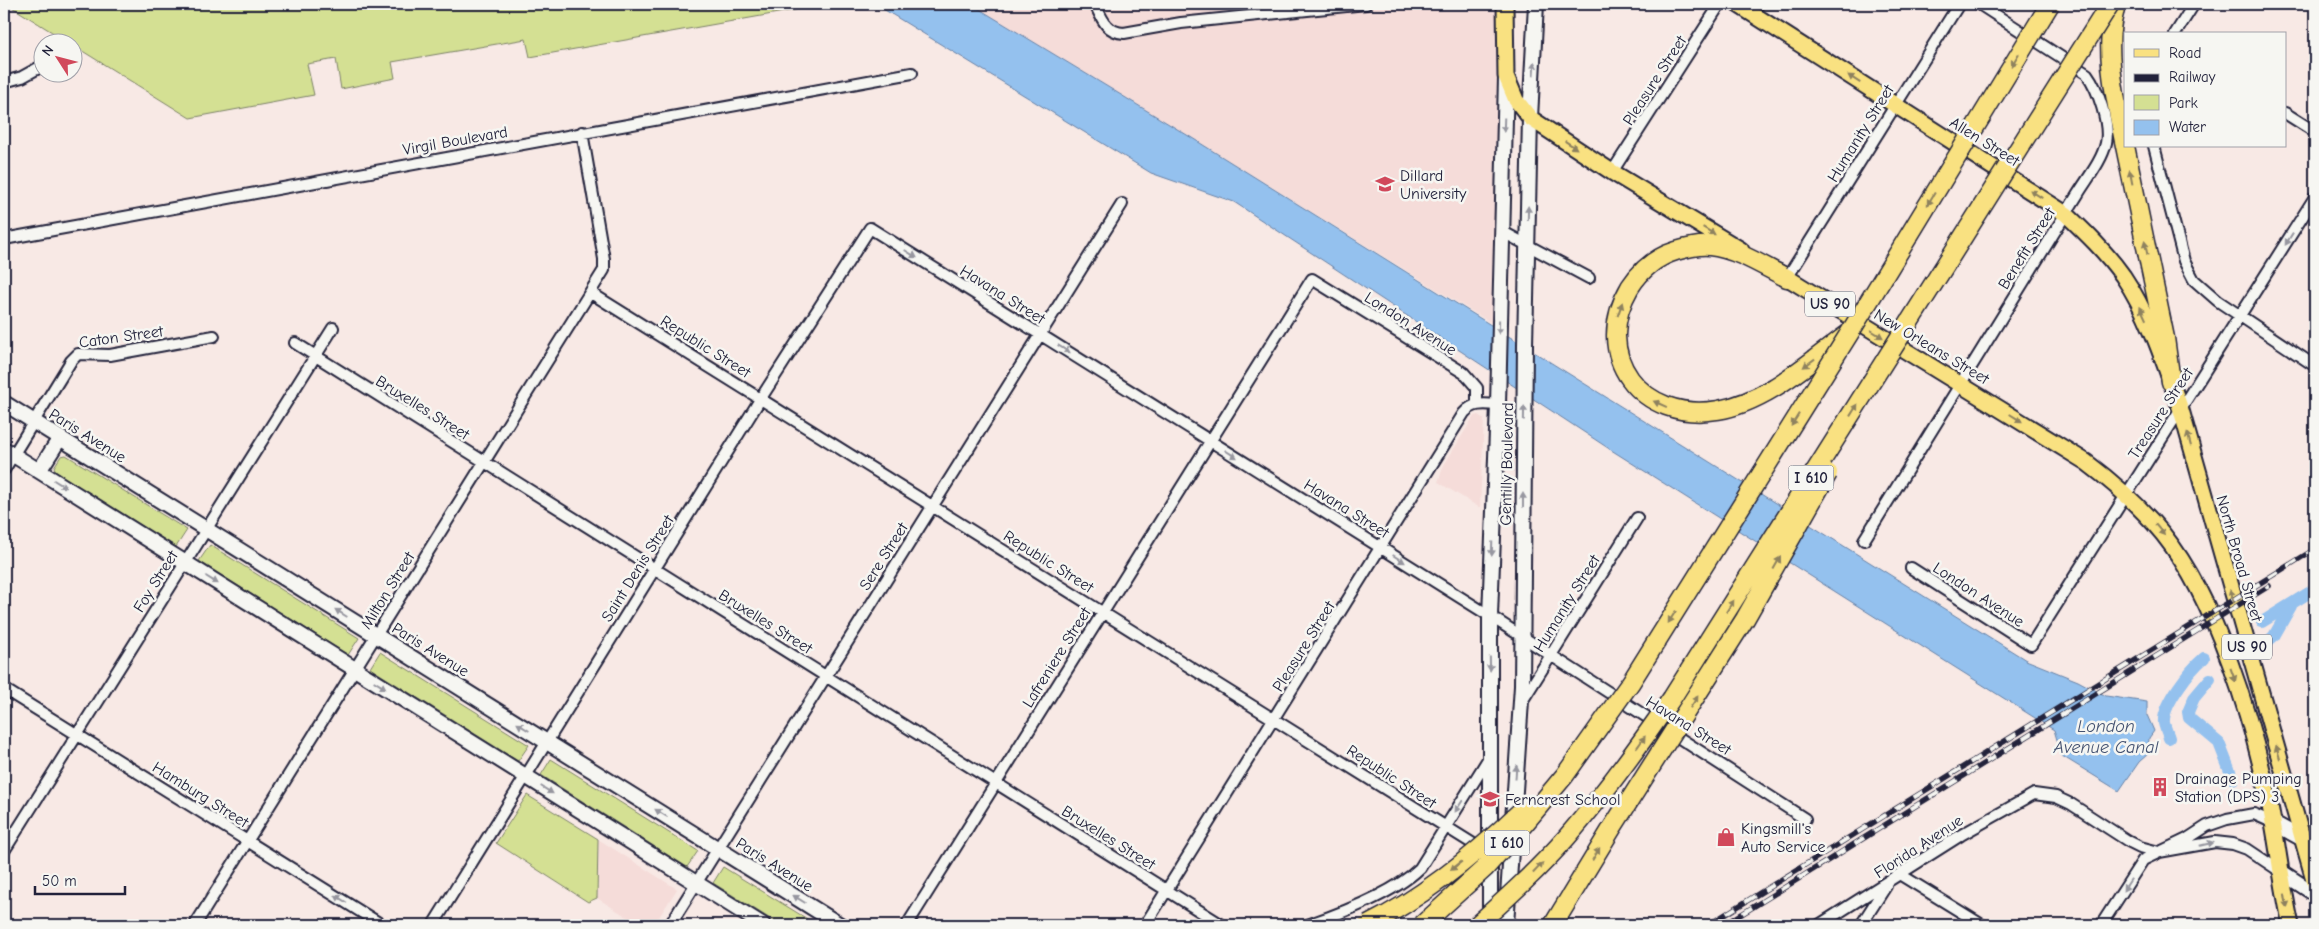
<svg xmlns="http://www.w3.org/2000/svg" width="2319" height="929" font-family="'Comic Neue',sans-serif">
  <rect width="100%" height="100%" fill="#f8e9e5"/>
  <filter id="ink" filterUnits="userSpaceOnUse"><feTurbulence type="fractalNoise" baseFrequency=".02" numOctaves="2"/><feDisplacementMap in="SourceGraphic" scale="10" xChannelSelector="R" yChannelSelector="G"/><feConvolveMatrix kernelMatrix="1 2 1 2 8 2 1 2 1" color-interpolation-filters="sRGB"/></filter>
  <g filter="url(#ink)">
    <path fill="#f5dcd9" d="M 971,4 L 1505,4 L 1499,328 L 1192,138 Z
      M 1478,415 L 1484,419 L 1480,508 L 1438,482 L 1444,465 L 1474,416 Z
      M 598,839 L 677,889 L 654,925 L 640,925 L 597,898 Z"/>
    <path fill="#d4e093" stroke="#7b8167" d="M 7,4 L 807,4 L 812,7 L 530,57 L 526,39 L 392,62 L 395,78 L 341,89 L 336,59 L 307,64 L 314,95 L 190,118 L 76,47 L 72,42 L 68,42 Z
      M 66,455 L 187,530 L 176,547 L 56,472 L 54,467 L 61,456 Z
      M 210,545 L 359,638 L 348,655 L 199,561 Z
      M 380,652 L 529,745 L 518,761 L 370,668 Z
      M 551,759 L 698,851 L 687,867 L 541,775 Z
      M 527,795 L 598,839 L 597,898 L 588,902 L 496,843 Z
      M 723,867 L 817,925 L 780,925 L 713,883 Z"/>
    <path fill="#94c1ee" stroke="#6681a6" d="M 875,4 L 971,4 L 1192,138 L 2026,660 L 2078,681 L 2106,696 L 2147,702 L 2147,715 L 2154,731 L 2149,738 L 2148,754 L 2139,762 L 2119,791 L 2062,756 L 2054,730 L 1608,448 L 1234,202 L 1151,173 Z"/>
    <g fill="none" stroke-linecap="round" stroke-linejoin="round">
      <path stroke="#94c1ee" stroke-width="12" d="M 2262,622 L 2315,589
        M 2268,641 L 2274,636 L 2291,606
        M 2210,679 L 2194,698 L 2188,712 L 2189,718 L 2219,743 L 2233,779
        M 2169,738 C 2168,734 2165,728 2164,723 C 2162,705 2191,669 2204,658"/>
      <g stroke="#22223b" stroke-width="14">
        <path id="street" d="M 1095,4 C 1102,19 1106,32 1124,33 L 1181,23 L 1366,4
          M 2175,34 L 2194,4
          M 4,82 L 22,77 L 42,66
          M 2285,113 L 2315,132
          M 2154,146 L 2184,261 L 2194,280 L 2218,301 L 2315,366
          M 1612,172 L 1720,4
          M 1501,231 L 1589,278
          M 4,239 L 912,73
          M 1787,278 L 1959,4
          M 591,293 L 1483,850
          M 295,343 L 1222,925
          M 4,470 L 71,361 L 78,354 L 110,355 L 214,336
          M 1864,540 L 2078,194 C 2087,179 2102,161 2106,143 C 2110,124 2098,89 2087,74 L 1979,4
          M 1911,568 L 2031,645 L 2315,197
          M 4,689 L 382,925
          M 1521,703 L 1637,518
          M 4,851 L 333,328
          M 1901,875 L 1982,925
          M 195,925 L 604,270 L 604,259 L 582,132
          M 433,925 L 761,398 L 870,228 L 1490,616 L 1805,819
          M 670,925 L 1122,204
          M 907,925 L 1312,279 L 1464,373 L 1477,388 L 1477,404
          M 1145,925 L 1464,413 C 1474,402 1484,404 1498,405
          M 1307,925 C 1342,913 1393,894 1420,868 L 1490,756
          M 1819,925 L 1961,835 L 2034,794 L 2056,797 L 2071,804 L 2128,841 L 2140,847 L 2159,852 L 2215,842 L 2233,844 L 2247,849 L 2280,871
          M 1861,925 L 1886,886
          M 2101,925 L 2143,860 L 2187,839 L 2207,826 L 2227,819 L 2254,814 L 2272,822"/>
      </g>
      <g stroke="#22223b" stroke-width="18">
        <path id="secondary" d="M 4,403 L 840,925
          M 4,449 L 763,925
          M 39,471 L 60,438
          M 2272,822 L 2315,846
          M 2280,871 L 2315,894
          M 1490,925 L 1490,616 L 1498,405 L 1506,77
          M 1506,925 L 1522,686 L 1525,345 L 1530,118 L 1536,4"/>
      </g>
      <g stroke="#22223b" stroke-width="19">
        <path id="primary" d="M 1505,4 L 1506,76 L 1516,100 L 1530,118 L 1612,172 L 1741,250
          M 1737,4 L 2066,214 C 2086,233 2106,252 2123,276 C 2150,316 2165,365 2181,410 L 2315,883
          M 1778,272 L 2086,462 C 2114,483 2140,506 2163,534 C 2217,601 2253,722 2270,806 C 2278,846 2282,886 2291,925"/>
      </g>
      <g stroke="#22223b" stroke-width="21">
        <path id="highway" d="M 2117,4 C 2101,44 2117,105 2125,146
          M 2125,146 L 2165,338 L 2171,382
          M 1787,278 C 1763,266 1737,249 1710,246 C 1700,245 1686,248 1676,251 C 1656,257 1641,270 1630,287 C 1590,355 1641,423 1718,410 C 1767,402 1809,362 1848,334"/>
      </g>
      <use href="#street" stroke="#f6f6f2" stroke-width="10"/>
      <use href="#secondary" stroke="#f6f6f2" stroke-width="14"/>
      <use href="#primary" stroke="#f9e181" stroke-width="15"/>
      <use href="#highway" stroke="#f9e181" stroke-width="18"/>
      <g stroke="#22223b" stroke-width="5.5">
        <path id="rail" d="M 1708,925 L 2315,549
          M 1724,925 L 2269,586"/>
      </g>
      <use href="#rail" stroke="#f6f6f2" stroke-width="4" stroke-dasharray="11" stroke-linecap="butt"/>
      <g stroke="#22223b" stroke-width="21" stroke-linecap="butt">
        <path id="highway-bridge" d="M 1368,925 C 1424,897 1476,854 1521,811
          M 1422,925 L 1485,868 L 1525,823 L 1565,775 L 1631,682 L 1849,334 L 2050,4
          M 1477,925 C 1508,897 1539,869 1567,837 C 1605,793 1639,746 1672,698 L 2110,4
          M 1553,925 L 1612,828 L 1745,619 L 1828,473"/>
      </g>
      <use href="#highway-bridge" stroke="#f9e181" stroke-width="18"/>
    </g>
    <defs><path id="oneway-solid" d="M-6-.8H1V-3.2L6.5 0L1 3.2V.8H-6Z" transform="scale(1.25)"/></defs>
    <g fill="#8e825e">
      <use href="#oneway-solid" transform="translate(2015 60) rotate(121)"/>
      <use href="#oneway-solid" transform="translate(1854 79) rotate(-147)"/>
      <use href="#oneway-solid" transform="translate(1571 145) rotate(34)"/>
      <use href="#oneway-solid" transform="translate(2131 177) rotate(-101)"/>
      <use href="#oneway-solid" transform="translate(2036 194) rotate(-147)"/>
      <use href="#oneway-solid" transform="translate(1931 199) rotate(121)"/>
      <use href="#oneway-solid" transform="translate(1709 231) rotate(31)"/>
      <use href="#oneway-solid" transform="translate(2146 248) rotate(-102)"/>
      <use href="#oneway-solid" transform="translate(1620 309) rotate(-71)"/>
      <use href="#oneway-solid" transform="translate(2143 313) rotate(-115)"/>
      <use href="#oneway-solid" transform="translate(1877 334) rotate(32)"/>
      <use href="#oneway-solid" transform="translate(1809 363) rotate(144)"/>
      <use href="#oneway-solid" transform="translate(1660 404) rotate(-156)"/>
      <use href="#oneway-solid" transform="translate(1854 410) rotate(-58)"/>
      <use href="#oneway-solid" transform="translate(2016 418) rotate(32)"/>
      <use href="#oneway-solid" transform="translate(1795 420) rotate(122)"/>
      <use href="#oneway-solid" transform="translate(2189 439) rotate(-105)"/>
      <use href="#oneway-solid" transform="translate(2160 530) rotate(50)"/>
      <use href="#oneway-solid" transform="translate(1777 563) rotate(-61)"/>
      <use href="#oneway-solid" transform="translate(2232 596) rotate(-106)"/>
      <use href="#oneway-solid" transform="translate(1730 606) rotate(-58)"/>
      <use href="#oneway-solid" transform="translate(1672 617) rotate(122)"/>
      <use href="#oneway-solid" transform="translate(2233 675) rotate(70)"/>
      <use href="#oneway-solid" transform="translate(1694 702) rotate(-57)"/>
      <use href="#oneway-solid" transform="translate(1641 742) rotate(-55)"/>
      <use href="#oneway-solid" transform="translate(2278 752) rotate(-106)"/>
      <use href="#oneway-solid" transform="translate(1596 854) rotate(-59)"/>
      <use href="#oneway-solid" transform="translate(1456 866) rotate(142)"/>
      <use href="#oneway-solid" transform="translate(1538 868) rotate(-47)"/>
      <use href="#oneway-solid" transform="translate(2286 901) rotate(81)"/>
    </g>
    <g fill="#9797a0">
      <use href="#oneway-solid" transform="translate(1534 69) rotate(-86)"/>
      <use href="#oneway-solid" transform="translate(1504 125) rotate(92)"/>
      <use href="#oneway-solid" transform="translate(1528 213) rotate(-89)"/>
      <use href="#oneway-solid" transform="translate(2289 239) rotate(122)"/>
      <use href="#oneway-solid" transform="translate(911 254) rotate(32)"/>
      <use href="#oneway-solid" transform="translate(1499 327) rotate(91)"/>
      <use href="#oneway-solid" transform="translate(1064 349) rotate(32)"/>
      <use href="#oneway-solid" transform="translate(1524 413) rotate(-89)"/>
      <use href="#oneway-solid" transform="translate(1231 454) rotate(32)"/>
      <use href="#oneway-solid" transform="translate(60 484) rotate(32)"/>
      <use href="#oneway-solid" transform="translate(1523 500) rotate(-90)"/>
      <use href="#oneway-solid" transform="translate(1492 549) rotate(92)"/>
      <use href="#oneway-solid" transform="translate(1399 559) rotate(32)"/>
      <use href="#oneway-solid" transform="translate(212 580) rotate(32)"/>
      <use href="#oneway-solid" transform="translate(341 613) rotate(-148)"/>
      <use href="#oneway-solid" transform="translate(1490 664) rotate(89)"/>
      <use href="#oneway-solid" transform="translate(380 685) rotate(32)"/>
      <use href="#oneway-solid" transform="translate(523 727) rotate(-148)"/>
      <use href="#oneway-solid" transform="translate(1516 772) rotate(-86)"/>
      <use href="#oneway-solid" transform="translate(547 790) rotate(32)"/>
      <use href="#oneway-solid" transform="translate(1459 806) rotate(123)"/>
      <use href="#oneway-solid" transform="translate(661 813) rotate(-148)"/>
      <use href="#oneway-solid" transform="translate(2207 844) rotate(-13)"/>
      <use href="#oneway-solid" transform="translate(2127 885) rotate(123)"/>
      <use href="#oneway-solid" transform="translate(341 899) rotate(-148)"/>
      <use href="#oneway-solid" transform="translate(799 899) rotate(-148)"/>
    </g>
  </g>
  <defs>
    <g id="university-bare" transform="scale(1.5)"><path d="M0-5L7-2L0 1L-7-2ZM-4 1L0 2.5L4 1V4Q0 6-4 4Z" fill="#d1495b" stroke="#f6f6f2" stroke-width="2.5" paint-order="stroke"/></g>
    <g id="building-bare" transform="scale(1.5)"><path d="M-4-6H4V6H1V3H-1V6H-4ZM-2.5-4.3h1.7v1.8h-1.7ZM.8-4.3h1.7v1.8H.8ZM-2.5-1h1.7V.8h-1.7ZM.8-1h1.7V.8H.8Z" fill="#d1495b" stroke="#f6f6f2" stroke-width="2.5" paint-order="stroke"/></g>
    <g id="school-bare" transform="scale(1.5)"><path d="M0-5L7-2L0 1L-7-2ZM-4 1L0 2.5L4 1V4Q0 6-4 4Z" fill="#d1495b" stroke="#f6f6f2" stroke-width="2.5" paint-order="stroke"/></g>
    <g id="shop-bare" transform="scale(1.5)"><path d="M-5-2.5h2.3a2.7 3.5 0 0 1 5.4 0H5L5.5 6h-11ZM-1.5-2.5h3a1.5 2.3 0 0 0-3 0Z" fill="#d1495b" stroke="#f6f6f2" stroke-width="2.5" paint-order="stroke"/></g>
  </defs>
  <g fill-rule="evenodd">
    <use href="#university-bare" x="1385" y="184"/>
    <use href="#building-bare" x="2160" y="787"/>
    <use href="#school-bare" x="1490" y="799"/>
    <use href="#shop-bare" x="1726" y="837"/>
  </g>
  <g text-anchor="middle" stroke-width="5" stroke-linejoin="round" paint-order="stroke">
    <g fill="#f6f6f2" stroke="#626272" stroke-width="1">
      <rect x="1805" y="291.5" width="50" height="25" rx="4"/>
      <rect x="1788.5" y="465.5" width="45" height="25" rx="4"/>
      <rect x="2222" y="634.5" width="50" height="25" rx="4"/>
      <rect x="1484.5" y="830.5" width="45" height="25" rx="4"/>
    </g>
    <g font-size="15" font-weight="bold" fill="#22223b">
      <text x="1830" y="309">US 90</text>
      <text x="1811" y="483">I 610</text>
      <text x="2247" y="652">US 90</text>
      <text x="1507" y="848">I 610</text>
    </g>
    <g font-size="16" fill="#22223b" stroke="#f6f6f2">
      <text transform="translate(1654 80) rotate(-57)" y="6">Pleasure Street</text>
      <text transform="translate(1860 133) rotate(-58)" y="6">Humanity Street</text>
      <text transform="translate(455 140) rotate(-10)" y="6">Virgil Boulevard</text>
      <text transform="translate(1985 141) rotate(32)" y="6">Allen Street</text>
      <text transform="translate(2026 248) rotate(-58)" y="6">Benefit Street</text>
      <text transform="translate(1003 294) rotate(32)" y="6">Havana Street</text>
      <text transform="translate(1411 323) rotate(32)" y="6">London Avenue</text>
      <text transform="translate(121 336) rotate(-8)" y="6">Caton Street</text>
      <text transform="translate(706 346) rotate(32)" y="6">Republic Street</text>
      <text transform="translate(1932 346) rotate(31)" y="6">New Orleans Street</text>
      <text transform="translate(423 407) rotate(32)" y="6">Bruxelles Street</text>
      <text transform="translate(2160 413) rotate(-57)" y="6">Treasure Street</text>
      <text transform="translate(88 435) rotate(32)" y="6">Paris Avenue</text>
      <text transform="translate(1506 464) rotate(-89)" y="6">Gentilly Boulevard</text>
      <text transform="translate(1347 508) rotate(32)" y="6">Havana Street</text>
      <text transform="translate(883 556) rotate(-58)" y="6">Sere Street</text>
      <text transform="translate(2240 558) rotate(74)" y="6">North Broad Street</text>
      <text transform="translate(1049 561) rotate(32)" y="6">Republic Street</text>
      <text transform="translate(637 568) rotate(-58)" y="6">Saint Denis Street</text>
      <text transform="translate(155 581) rotate(-58)" y="6">Foy Street</text>
      <text transform="translate(387 590) rotate(-58)" y="6">Milton Street</text>
      <text transform="translate(1979 594) rotate(33)" y="6">London Avenue</text>
      <text transform="translate(1566 603) rotate(-58)" y="6">Humanity Street</text>
      <text transform="translate(766 621) rotate(32)" y="6">Bruxelles Street</text>
      <text transform="translate(1303 646) rotate(-58)" y="6">Pleasure Street</text>
      <text transform="translate(431 649) rotate(32)" y="6">Paris Avenue</text>
      <text transform="translate(1056 657) rotate(-58)" y="6">Lafreniere Street</text>
      <text transform="translate(1689 725) rotate(32)" y="6">Havana Street</text>
      <text transform="translate(1392 776) rotate(33)" y="6">Republic Street</text>
      <text transform="translate(201 794) rotate(32)" y="6">Hamburg Street</text>
      <text transform="translate(1109 837) rotate(32)" y="6">Bruxelles Street</text>
      <text transform="translate(1918 846) rotate(-33)" y="6">Florida Avenue</text>
      <text transform="translate(775 864) rotate(32)" y="6">Paris Avenue</text>
    </g>
    <g font-size="16" fill="#22223b" stroke="#f6f6f2" text-anchor="start">
      <text x="1400" y="181">Dillard<tspan x="1400" dy="18">University</tspan></text>
      <text x="2175" y="784">Drainage Pumping<tspan x="2175" dy="18">Station (DPS) 3</tspan></text>
      <text x="1505" y="805">Ferncrest School</text>
      <text x="1741" y="834">Kingsmill's<tspan x="1741" dy="18">Auto Service</tspan></text>
    </g>
    <g font-size="18" font-style="italic" fill="#445271" stroke="#f6f6f2">
      <text x="2106" y="732">London<tspan x="2106" dy="21">Avenue Canal</tspan></text>
    </g>
  </g>
  <rect width="2319" height="929" fill="none" stroke="#f6f6f2" stroke-width="20"/>
  <rect x="10" y="10" width="2299" height="909" fill="none" stroke="#22223b" stroke-width="2" filter="url(#ink)"/>
  <rect x="2124" y="32" width="162" height="115" fill="#f6f6f2" stroke="#a1a1a9"/>
  <rect x="2134" y="49" width="25" height="8" fill="#f9e181" stroke="#a1a1a9"/>
  <text x="2169" y="58" font-size="15" fill="#22223b">Road</text>
  <rect x="2134" y="74" width="25" height="8" fill="#22223b" stroke="#a1a1a9"/>
  <text x="2169" y="82" font-size="15" fill="#22223b">Railway</text>
  <rect x="2134" y="95" width="25" height="15" fill="#d4e093" stroke="#a1a1a9"/>
  <text x="2169" y="108" font-size="15" fill="#22223b">Park</text>
  <rect x="2134" y="120" width="25" height="15" fill="#94c1ee" stroke="#a1a1a9"/>
  <text x="2169" y="132" font-size="15" fill="#22223b">Water</text>
  <g transform="translate(58 58) rotate(306)"><circle r="24" fill="#f6f6f2" stroke="#a1a1a9"/>
  <path d="M0-4L9 19L0 12L-9 19Z" fill="#d1495b"/>
  <text y="-8" font-size="14" font-weight="bold" text-anchor="middle" fill="#22223b">N</text>
  </g>
  <path d="M35 886v8h90v-8" fill="none" stroke="#22223b" stroke-width="2.5"/>
  <text x="42" y="886" font-size="15" fill="#22223b" stroke="#f6f6f2" stroke-width="4" paint-order="stroke">50 m</text>
</svg>
